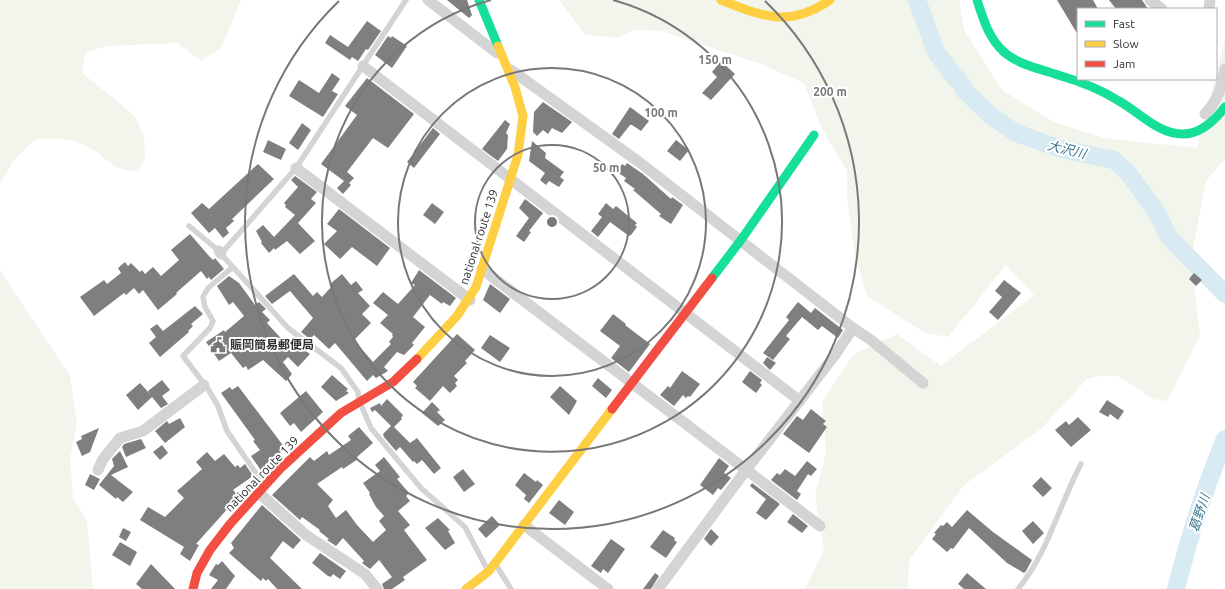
<svg xmlns="http://www.w3.org/2000/svg" width="1225" height="589" font-family="Ubuntu,'Noto Sans JP',sans-serif">
  <rect width="100%" height="100%" fill="#fff"/>
  <path fill="#f2f5ec" d="M 0,0 L 241,0 L 221,48 L 201,61 L 177,43 L 106,46 L 85,53 L 82,73 L 135,116 L 144,136 L 145,159 L 138,171 C 109,172 108,155 84,145 C 68,138 53,138 35,139 L 13,161 L 0,184 Z
    M 559,0 L 959,0 L 964,30 L 1002,90 L 1054,122 L 1104,138 L 1197,148 L 1225,39 L 1225,159 L 1206,181 L 1191,259 L 1200,335 L 1167,401 L 1153,399 L 1118,376 L 1099,376 L 1087,379 L 1041,429 L 964,485 L 909,560 L 908,587 L 906,589 L 805,589 L 824,550 L 815,495 L 826,453 L 822,402 L 853,355 L 897,334 L 941,366 L 1034,295 L 1006,265 L 948,337 L 925,333 L 867,296 L 855,255 L 847,198 L 847,171 L 822,129 L 804,83 L 761,64 L 661,31 L 634,30 L 618,38 L 585,35 Z
    M 0,270 L 70,376 L 77,423 L 70,458 L 73,498 L 87,521 L 93,589 L 0,589 Z"/>
  <g fill="none" stroke-linecap="round" stroke-linejoin="round">
    <path stroke="#d9ebf2" stroke-width="18" d="M 917,0 L 936,52 L 957,80 L 959,80 L 965,91 L 991,116 L 1016,133 L 1061,149 L 1114,160 L 1129,174 L 1157,213 L 1169,237 L 1225,294
      M 1176,589 C 1189,538 1205,487 1225,439"/>
  </g>
  <path fill="#7f7f7f" d="M 447,0 L 467,0 L 472,15 L 469,18 Z
    M 1057,0 L 1093,0 L 1098,9 L 1078,9 L 1078,35 Z
    M 1109,0 L 1142,0 L 1148,9 L 1116,9 Z
    M 367,21 L 381,31 L 368,50 L 366,49 L 358,61 L 352,57 L 350,60 L 325,43 L 330,35 L 348,47 Z
    M 388,36 L 391,38 L 392,36 L 407,46 L 392,68 L 375,55 Z
    M 721,61 L 735,74 L 711,100 L 702,93 L 717,77 L 712,72 Z
    M 332,73 L 340,79 L 332,91 L 338,94 L 323,117 L 289,96 L 299,80 L 319,93 Z
    M 367,78 L 414,114 L 388,148 L 373,138 L 347,172 L 354,178 L 349,183 L 351,185 L 343,194 L 337,188 L 344,181 L 321,164 L 357,115 L 345,106 Z
    M 543,102 L 572,122 L 562,133 L 552,128 L 548,134 L 543,130 L 537,136 L 533,132 L 534,112 Z
    M 630,107 L 649,121 L 641,131 L 632,125 L 630,125 L 619,139 L 612,134 Z
    M 505,120 L 510,124 L 506,133 L 508,135 L 507,149 L 498,161 L 482,149 Z
    M 302,123 L 311,130 L 298,150 L 289,143 Z
    M 433,128 L 440,134 L 414,168 L 407,162 Z
    M 268,140 L 286,149 L 281,160 L 263,152 Z
    M 676,140 L 689,150 L 680,161 L 667,151 Z
    M 532,141 L 546,153 L 545,158 L 564,172 L 560,177 L 564,180 L 559,187 L 549,181 L 546,185 L 540,180 L 545,173 L 529,161 Z
    M 627,163 L 643,174 L 671,199 L 672,197 L 683,205 L 671,224 L 659,216 L 661,214 L 633,190 L 635,189 L 624,181 L 626,178 L 617,172 L 622,164 L 625,166 Z
    M 258,164 L 274,179 L 232,219 L 234,221 L 226,228 L 229,233 L 223,238 L 215,228 L 209,233 L 191,213 L 202,203 L 209,209 Z
    M 295,176 L 317,192 L 311,199 L 316,203 L 298,223 L 315,241 L 300,254 L 287,241 L 275,250 L 274,248 L 269,253 L 261,243 L 262,242 L 256,231 L 263,225 L 274,237 L 295,215 L 285,207 L 286,205 L 284,203 L 298,187 L 291,180 Z
    M 525,199 L 543,213 L 529,231 L 531,232 L 524,242 L 516,236 L 529,218 L 519,208 Z
    M 432,203 L 444,212 L 435,224 L 423,215 Z
    M 606,203 L 613,209 L 616,206 L 637,223 L 635,225 L 637,227 L 631,235 L 629,236 L 610,222 L 598,237 L 591,231 L 602,217 L 598,214 Z
    M 339,209 L 390,248 L 377,266 L 352,247 L 340,259 L 324,244 L 337,231 L 327,224 Z
    M 190,234 L 209,256 L 213,260 L 215,258 L 224,269 L 211,280 L 209,277 L 207,279 L 201,271 L 176,293 L 177,294 L 158,310 L 143,290 L 139,294 L 134,288 L 126,295 L 124,293 L 94,316 L 80,297 L 104,280 L 107,284 L 121,273 L 118,268 L 125,262 L 128,266 L 131,263 L 140,272 L 142,270 L 145,274 L 153,267 L 161,276 L 179,260 L 171,250 Z
    M 419,270 L 456,298 L 450,306 L 443,302 L 442,304 L 430,295 L 413,317 L 425,327 L 412,343 L 414,345 L 404,355 L 397,352 L 384,367 L 388,371 L 376,378 L 373,375 L 367,381 L 335,343 L 329,349 L 314,335 L 310,339 L 301,332 L 313,318 L 290,291 L 272,304 L 265,296 L 294,274 L 313,296 L 317,292 L 322,297 L 332,286 L 330,284 L 342,274 L 351,285 L 356,281 L 363,290 L 358,293 L 370,306 L 362,314 L 371,323 L 354,340 L 373,362 L 391,344 L 389,342 L 393,337 L 392,335 L 393,334 L 380,323 L 388,315 L 373,303 L 383,292 L 398,304 L 415,285 L 411,283 Z
    M 1194,273 L 1202,280 L 1196,286 L 1189,279 Z
    M 229,276 L 239,283 L 255,305 L 259,302 L 266,309 L 262,312 L 270,320 L 267,323 L 289,347 L 296,339 L 305,346 L 302,348 L 310,354 L 298,367 L 288,357 L 283,362 L 292,374 L 286,381 L 263,360 L 248,370 L 246,366 L 243,368 L 231,353 L 219,361 L 206,342 L 224,330 L 225,332 L 244,316 L 233,302 L 229,305 L 217,286 Z
    M 1004,280 L 1021,293 L 998,320 L 989,312 L 1002,297 L 995,291 Z
    M 490,284 L 510,299 L 500,313 L 483,300 Z
    M 798,302 L 811,313 L 815,308 L 843,330 L 838,338 L 822,326 L 818,330 L 802,317 L 786,336 L 790,339 L 773,360 L 763,353 L 789,320 L 786,317 Z
    M 195,306 L 203,314 L 191,324 L 193,326 L 188,331 L 189,332 L 160,357 L 149,343 L 156,337 L 150,329 L 157,324 L 163,331 Z
    M 613,314 L 626,324 L 625,325 L 650,344 L 629,372 L 611,358 L 620,346 L 600,331 Z
    M 457,334 L 475,350 L 465,361 L 467,363 L 454,376 L 458,380 L 455,383 L 457,386 L 450,393 L 443,386 L 430,401 L 415,388 L 417,386 L 413,382 Z
    M 490,335 L 510,348 L 500,362 L 481,348 Z
    M 767,357 L 776,363 L 770,370 L 763,363 Z
    M 682,371 L 700,384 L 690,397 L 688,396 L 686,398 L 683,395 L 674,406 L 660,395 L 668,386 L 670,388 Z
    M 750,371 L 762,380 L 760,383 L 762,385 L 756,393 L 742,382 Z
    M 332,375 L 348,389 L 346,391 L 349,393 L 336,401 L 321,387 Z
    M 598,378 L 612,390 L 606,398 L 592,386 Z
    M 162,380 L 170,390 L 162,396 L 168,404 L 161,408 L 152,397 L 138,410 L 126,395 L 140,383 L 150,394 L 148,391 Z
    M 238,386 L 285,448 L 262,472 L 251,456 L 260,450 L 253,441 L 255,440 L 221,393 L 230,387 L 232,390 Z
    M 560,386 L 577,401 L 569,415 L 550,397 Z
    M 306,391 L 323,412 L 301,432 L 294,423 L 290,426 L 280,413 Z
    M 387,399 L 403,415 L 401,418 L 402,419 L 394,427 L 410,443 L 417,438 L 441,468 L 434,474 L 422,460 L 417,464 L 414,461 L 413,462 L 400,447 L 396,451 L 384,437 L 383,434 L 391,426 L 375,410 L 372,412 L 370,408 L 380,403 L 381,406 Z
    M 1107,400 L 1124,411 L 1118,420 L 1110,414 L 1108,417 L 1099,412 Z
    M 432,402 L 440,410 L 437,412 L 445,420 L 438,426 L 422,413 Z
    M 811,409 L 826,421 L 823,424 L 827,427 L 809,453 L 783,434 L 797,416 L 803,420 Z
    M 1078,417 L 1091,430 L 1071,447 L 1055,430 L 1066,421 L 1069,425 Z
    M 180,418 L 185,427 L 165,443 L 155,431 L 167,421 L 169,424 Z
    M 359,427 L 373,443 L 357,457 L 358,459 L 343,469 L 342,467 L 317,484 L 333,500 L 328,506 L 336,518 L 346,510 L 357,525 L 373,542 L 386,530 L 379,521 L 384,516 L 376,507 L 369,494 L 370,493 L 363,483 L 380,471 L 375,465 L 384,457 L 400,477 L 397,479 L 409,493 L 406,496 L 410,501 L 398,511 L 410,525 L 404,530 L 427,560 L 403,577 L 405,580 L 392,589 L 384,589 L 382,584 L 392,577 L 379,560 L 370,569 L 362,563 L 364,561 L 343,538 L 336,546 L 327,540 L 329,539 L 319,531 L 320,530 L 302,517 L 300,520 L 272,495 L 310,457 L 314,461 L 327,451 L 329,455 L 351,440 L 348,436 Z
    M 99,428 L 90,452 L 82,456 L 76,442 L 82,439 L 81,436 Z
    M 141,439 L 146,448 L 126,457 L 122,447 L 124,444 Z
    M 162,445 L 168,453 L 160,460 L 153,452 Z
    M 120,451 L 128,467 L 111,475 L 133,492 L 123,502 L 117,497 L 116,499 L 99,485 L 114,466 L 112,459 Z
    M 207,452 L 215,461 L 224,454 L 235,467 L 238,465 L 240,468 L 245,464 L 253,476 L 233,490 L 239,496 L 196,544 L 199,545 L 190,561 L 180,554 L 184,547 L 140,520 L 148,507 L 165,517 L 184,498 L 177,491 L 202,469 L 196,462 Z
    M 719,458 L 729,466 L 724,473 L 731,478 L 721,490 L 718,488 L 713,495 L 700,485 Z
    M 807,461 L 817,469 L 811,476 L 808,474 L 797,491 L 801,494 L 797,500 L 771,480 L 777,473 L 780,475 L 785,469 L 795,476 Z
    M 463,469 L 475,484 L 464,492 L 453,477 Z
    M 524,473 L 536,482 L 537,480 L 543,485 L 529,503 L 524,499 L 526,495 L 515,485 Z
    M 90,474 L 100,479 L 94,490 L 85,485 Z
    M 1041,477 L 1052,488 L 1043,497 L 1032,486 Z
    M 752,483 L 780,504 L 766,520 L 756,513 L 766,499 L 750,486 Z
    M 559,500 L 574,512 L 565,525 L 549,513 Z
    M 262,505 L 301,540 L 293,549 L 283,541 L 270,558 L 302,589 L 277,589 L 268,579 L 266,581 L 263,578 L 261,581 L 229,553 L 234,548 L 231,543 Z
    M 967,510 L 993,532 L 1032,560 L 1026,571 L 1024,573 L 1007,563 L 969,528 L 953,549 L 951,548 L 947,552 L 932,539 L 936,534 L 934,533 L 941,525 L 943,526 L 947,522 L 952,527 Z
    M 793,514 L 808,526 L 802,533 L 787,522 Z
    M 492,516 L 500,525 L 486,538 L 478,529 Z
    M 438,518 L 450,530 L 448,531 L 455,543 L 445,550 L 425,528 Z
    M 1033,521 L 1044,533 L 1033,544 L 1022,531 Z
    M 123,528 L 131,532 L 126,541 L 119,537 Z
    M 711,529 L 719,537 L 711,546 L 704,539 Z
    M 663,530 L 675,538 L 674,540 L 677,542 L 666,558 L 650,547 Z
    M 611,539 L 625,549 L 608,573 L 603,569 L 601,573 L 591,566 Z
    M 120,542 L 137,552 L 130,566 L 112,555 Z
    M 320,553 L 346,571 L 340,579 L 333,574 L 331,577 L 328,576 L 312,563 Z
    M 222,561 L 235,576 L 226,589 L 211,589 L 218,580 L 209,575 L 216,564 L 218,565 Z
    M 151,564 L 175,589 L 142,589 L 136,584 Z
    M 655,573 L 659,576 L 651,589 L 643,589 Z
    M 967,573 L 986,589 L 964,589 L 958,584 Z"/>
  <g fill="none" stroke-linecap="round" stroke-linejoin="round">
    <path stroke="#d4d4d4" stroke-width="5.5" d="M 406,0 L 296,168 L 221,254 L 288,328 L 341,368 L 358,392 L 359,400 L 371,428 L 421,488 L 465,527 L 487,569
      M 189,226 L 219,251
      M 233,267 L 208,288 L 203,297 L 205,307 L 213,321 L 210,328 L 183,356 L 208,389 L 218,406 L 227,431 L 262,482
      M 496,565 L 511,589
      M 1018,589 C 1048,553 1059,505 1081,464"/>
    <path stroke="#d4d4d4" stroke-width="11" d="M 428,0 L 497,53
      M 1150,0 L 1162,9
      M 1209,9 L 1210,0
      M 363,66 L 800,401
      M 511,70 L 639,162 L 853,328 L 871,340 L 923,383
      M 1205,114 C 1218,100 1222,87 1225,69
      M 296,168 L 470,300
      M 219,251 L 221,254
      M 482,269 L 820,526
      M 98,470 L 103,459 L 120,438 L 143,431 L 204,385
      M 258,492 L 306,535 L 365,574 L 377,589
      M 524,525 L 608,589
      M 658,589 L 746,470 L 835,355 L 853,328"/>
    <path stroke="#16e098" stroke-width="9" d="M 479,0 L 498,46
      M 977,0 C 983,19 989,39 1005,53 C 1020,65 1040,69 1058,75 C 1079,81 1100,89 1119,101 C 1139,112 1158,134 1183,134 C 1201,134 1215,120 1225,107
      M 712,278 L 741,240 L 814,135"/>
    <path stroke="#ffcf43" stroke-width="9" d="M 721,0 C 764,17 789,28 830,0
      M 417,359 L 457,316 L 476,287 L 518,155 L 523,116 L 515,87 L 498,46
      M 466,589 L 489,571 L 612,409"/>
    <path stroke="#f24e42" stroke-width="9" d="M 612,409 L 712,278
      M 193,589 L 197,573 L 210,550 L 230,524 L 280,469 L 341,413 L 393,382 L 417,359"/>
  </g>
  <g fill="none" stroke="#787878" stroke-width="2">
    <circle cx="552" cy="222" r="77"/>
    <circle cx="552" cy="222" r="154"/>
    <path d="M613 0A230 230 0 1 1 491 0"/>
    <path d="M765 1A307 307 0 1 1 339 1"/>
  </g>
  <defs>
    <g id="civic-bare" transform="scale(1.2)"><path d="M-.6-6.5H3V-4.5H.6V-3L4-1V1h2V6H-6V1h2V-1L-.6-3ZM-1.2 2.5V6h2.4V2.5Z" fill="#787878" stroke="#fff" stroke-width="2.5" paint-order="stroke"/></g>
  </defs>
  <g fill-rule="evenodd">
    <use href="#civic-bare" x="218" y="345"/>
  </g>
  <g text-anchor="middle" stroke-width="4" stroke-linejoin="round" paint-order="stroke">
    <g font-size="12" fill="#2f2f2f" stroke="#fff">
      <text transform="translate(479 237) rotate(-72)" y="4">national route 139</text>
      <text transform="translate(262 474) rotate(-46)" y="4">national route 139</text>
    </g>
    <g font-size="12" font-weight="bold" fill="#2f2f2f" stroke="#fff" text-anchor="start">
      <text x="230" y="349">賑岡簡易郵便局</text>
    </g>
    <g font-size="13" font-style="italic" fill="#3b7994" stroke="#fff">
      <text transform="translate(1067 149) rotate(14)" y="5">大沢川</text>
      <text transform="translate(1199 513) rotate(-71)" y="5">葛野川</text>
    </g>
  </g>
  <circle cx="552" cy="222" r="6" fill="#787878" stroke="#fff" stroke-width="2"/>
  <g font-size="12" text-anchor="middle" font-weight="bold" fill="#787878" stroke="#fff" stroke-width="4" stroke-linejoin="round" paint-order="stroke">
    <text x="715" y="64">150 m</text>
    <text x="830" y="96">200 m</text>
    <text x="661" y="117">100 m</text>
    <text x="606" y="172">50 m</text>
  </g>
  <rect x="1077" y="8" width="140" height="72" fill="#ffffff" stroke="#acacac"/>
  <rect x="1085" y="21" width="20" height="6" fill="#16e098" stroke="#acacac"/>
  <text x="1113" y="28" font-size="12" fill="#2f2f2f">Fast</text>
  <rect x="1085" y="41" width="20" height="6" fill="#ffcf43" stroke="#acacac"/>
  <text x="1113" y="48" font-size="12" fill="#2f2f2f">Slow</text>
  <rect x="1085" y="61" width="20" height="6" fill="#f24e42" stroke="#acacac"/>
  <text x="1113" y="68" font-size="12" fill="#2f2f2f">Jam</text>
</svg>
